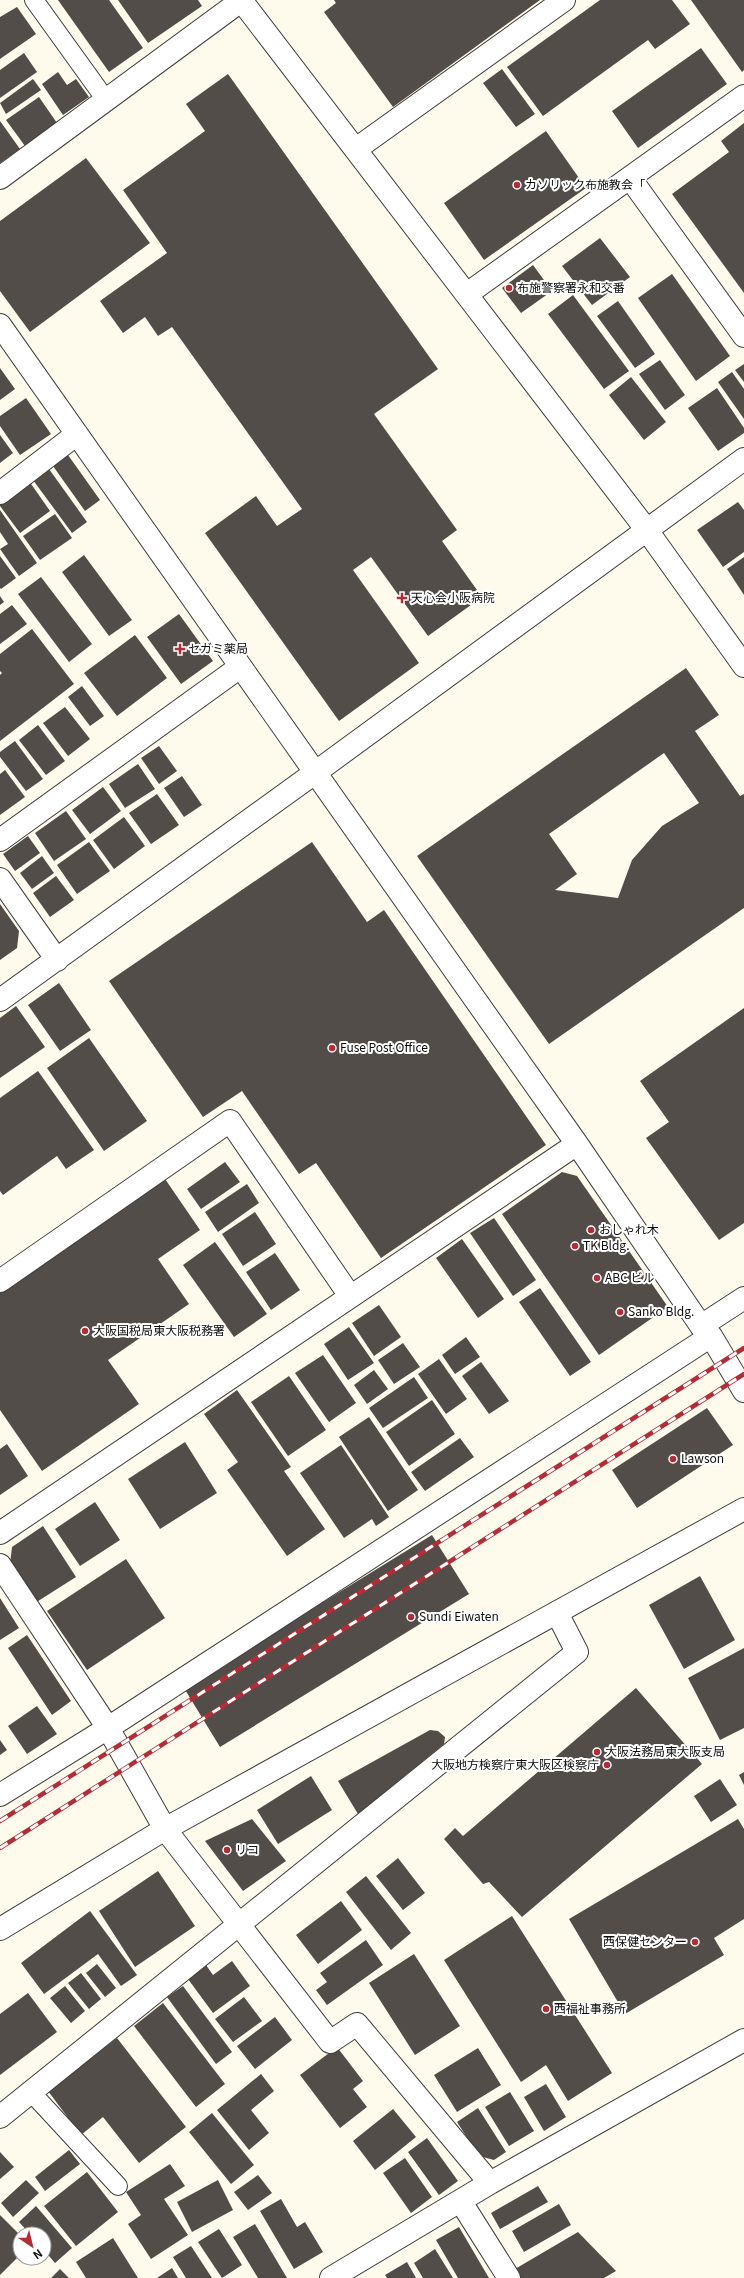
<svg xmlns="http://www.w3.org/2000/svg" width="744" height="2278" font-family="Georgia,'Noto Sans JP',serif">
  <rect width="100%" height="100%" fill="#fefaec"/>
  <path fill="#534d49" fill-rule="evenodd" d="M 58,0 L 109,0 L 143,48 L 109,72 Z
    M 118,0 L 198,0 L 202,6 L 148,43 Z
    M 334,0 L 540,0 L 393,107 L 324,12 L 336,3 Z
    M 600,0 L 672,0 L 690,24 L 655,49 L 648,40 L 543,116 L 507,67 Z
    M 691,0 L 744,0 L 744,70 L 742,72 Z
    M 17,7 L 36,34 L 0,59 L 0,17 Z
    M 701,48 L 727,84 L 638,148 L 612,111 Z
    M 24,53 L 37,72 L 0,98 L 0,70 Z
    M 502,69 L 535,114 L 516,127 L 483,83 Z
    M 58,72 L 67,85 L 76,79 L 89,97 L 63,115 L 42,84 Z
    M 228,74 L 438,369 L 374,414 L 457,530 L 442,541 L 482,597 L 428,636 L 371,557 L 353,570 L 419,663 L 339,721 L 205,533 L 256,496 L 277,526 L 302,509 L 172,327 L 158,336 L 145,317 L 123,333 L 100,301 L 167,253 L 123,190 L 205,131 L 186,104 Z
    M 33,79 L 41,90 L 6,114 L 0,103 Z
    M 39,97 L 57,123 L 25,146 L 6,120 Z
    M 0,121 L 20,149 L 0,163 Z
    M 744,123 L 744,293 L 672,194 L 729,152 L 721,141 Z
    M 546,131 L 586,188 L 484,260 L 444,203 Z
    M 86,158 L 150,243 L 30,332 L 0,291 L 0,221 Z
    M 600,238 L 630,277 L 592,305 L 562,266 Z
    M 533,265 L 552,291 L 521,313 L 502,288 Z
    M 672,274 L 730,356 L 696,381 L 638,298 Z
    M 573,295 L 629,371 L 604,389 L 548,314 Z
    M 618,301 L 655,354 L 635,368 L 597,316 Z
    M 660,360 L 685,395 L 665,410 L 639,374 Z
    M 744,364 L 744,382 L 735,370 Z
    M 0,368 L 15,389 L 0,400 Z
    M 732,372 L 744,389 L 744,419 L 718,382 Z
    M 631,377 L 666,422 L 644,440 L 609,395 Z
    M 717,388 L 744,428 L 744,433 L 718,451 L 688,408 Z
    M 26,398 L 51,434 L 20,455 L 0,426 L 0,416 Z
    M 0,435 L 13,453 L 0,463 Z
    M 68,455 L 100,500 L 85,511 L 53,466 Z
    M 49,469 L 87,522 L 72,533 L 33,480 Z
    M 29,481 L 50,511 L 20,533 L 0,506 L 0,502 Z
    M 738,502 L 744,510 L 744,552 L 723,567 L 697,530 Z
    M 0,510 L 37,563 L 19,576 L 0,549 L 8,544 L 0,532 Z
    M 55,514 L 72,538 L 40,560 L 23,536 Z
    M 84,555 L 132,620 L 109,636 L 62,572 Z
    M 0,556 L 16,578 L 1,589 L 0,588 Z
    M 744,557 L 744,595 L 727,569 Z
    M 41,577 L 92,644 L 69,662 L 18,594 Z
    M 0,596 L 4,602 L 0,605 Z
    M 12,605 L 27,624 L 0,644 L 0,614 Z
    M 179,614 L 213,661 L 181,684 L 147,637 Z
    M 32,629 L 74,684 L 0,741 L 0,675 L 2,673 L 0,671 L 0,654 Z
    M 135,635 L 167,678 L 117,716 L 84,673 Z
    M 686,668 L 719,715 L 695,731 L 740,796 L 744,794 L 744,908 L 549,1044 L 417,856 ZM 664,753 L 699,803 L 662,826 L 632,860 L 618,898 L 555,890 L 577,874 L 549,834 Z
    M 82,686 L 104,716 L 90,726 L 68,697 Z
    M 65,707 L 90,739 L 68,756 L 43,723 Z
    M 38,725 L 65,761 L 46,775 L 19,740 Z
    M 15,741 L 43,779 L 26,791 L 0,757 L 0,752 Z
    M 159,746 L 177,771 L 159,784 L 141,758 Z
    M 138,764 L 155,789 L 125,808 L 109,784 Z
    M 5,770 L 25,797 L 0,815 L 0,774 Z
    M 182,776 L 202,805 L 184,817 L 164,788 Z
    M 103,787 L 121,811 L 90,834 L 72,810 Z
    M 157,794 L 179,825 L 151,844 L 129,813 Z
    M 66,811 L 86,839 L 54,861 L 35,833 Z
    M 124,817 L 145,846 L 114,869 L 93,840 Z
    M 28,836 L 40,853 L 15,871 L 3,854 Z
    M 89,842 L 110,871 L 77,894 L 57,865 Z
    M 312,842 L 367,922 L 384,910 L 546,1145 L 381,1258 L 316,1163 L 299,1174 L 242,1091 L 203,1117 L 109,981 Z
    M 42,856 L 54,873 L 32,889 L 20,873 Z
    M 56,876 L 74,900 L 50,917 L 33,893 Z
    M 0,904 L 19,931 L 17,948 L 0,960 Z
    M 59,983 L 91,1030 L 60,1051 L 28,1005 Z
    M 16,1006 L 45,1047 L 0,1078 L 0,1018 Z
    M 744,1008 L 744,1223 L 719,1240 L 646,1138 L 669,1122 L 640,1081 Z
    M 89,1038 L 147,1121 L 104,1151 L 47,1068 Z
    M 38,1071 L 94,1150 L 66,1169 L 57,1156 L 3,1195 L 0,1191 L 0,1098 Z
    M 225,1162 L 240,1182 L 201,1209 L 187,1189 Z
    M 562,1172 L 577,1176 L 668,1307 L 599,1355 L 502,1214 Z
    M 163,1176 L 200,1230 L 158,1259 L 189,1304 L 108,1360 L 139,1404 L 42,1471 L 0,1410 L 0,1288 Z
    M 247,1184 L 259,1203 L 218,1232 L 205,1212 Z
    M 255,1212 L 276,1244 L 243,1266 L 222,1234 Z
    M 494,1218 L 536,1280 L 513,1296 L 470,1233 Z
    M 462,1239 L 504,1299 L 478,1318 L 436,1258 Z
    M 215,1242 L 267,1314 L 234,1337 L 183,1265 Z
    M 275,1253 L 300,1290 L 271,1310 L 246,1272 Z
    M 540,1288 L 591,1362 L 570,1376 L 519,1302 Z
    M 379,1305 L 401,1337 L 374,1356 L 352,1323 Z
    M 349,1327 L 374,1363 L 348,1380 L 324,1344 Z
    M 466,1337 L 480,1357 L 455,1374 L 442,1355 Z
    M 403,1343 L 420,1367 L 394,1384 L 378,1360 Z
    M 323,1355 L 356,1403 L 329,1422 L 295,1373 Z
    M 439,1359 L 467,1399 L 446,1414 L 418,1374 Z
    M 481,1362 L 509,1401 L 489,1414 L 462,1376 Z
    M 374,1370 L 388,1389 L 367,1404 L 354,1385 Z
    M 289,1376 L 326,1430 L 288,1456 L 251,1402 Z
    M 414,1377 L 428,1398 L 383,1428 L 369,1408 Z
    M 237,1390 L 291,1467 L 284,1471 L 325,1529 L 287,1556 L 227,1470 L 238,1462 L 204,1414 Z
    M 432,1400 L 455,1434 L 409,1466 L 386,1432 Z
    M 707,1408 L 733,1445 L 637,1508 L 612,1470 Z
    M 369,1417 L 418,1490 L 388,1511 L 339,1437 Z
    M 460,1438 L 474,1457 L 425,1491 L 411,1472 Z
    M 185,1442 L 217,1493 L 160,1529 L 128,1479 Z
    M 7,1444 L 28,1476 L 0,1495 L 0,1449 Z
    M 341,1445 L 389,1517 L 376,1526 L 372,1519 L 344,1538 L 300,1473 Z
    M 95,1502 L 120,1540 L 80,1566 L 55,1529 Z
    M 43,1526 L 76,1577 L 35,1603 L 10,1564 L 12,1547 Z
    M 432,1535 L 469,1594 L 220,1747 L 184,1688 Z
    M 126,1559 L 165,1618 L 87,1670 L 47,1611 Z
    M 700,1576 L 735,1640 L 684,1669 L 649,1605 Z
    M 0,1598 L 19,1628 L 0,1640 Z
    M 27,1635 L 71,1701 L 52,1715 L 8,1648 Z
    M 744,1648 L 744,1728 L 720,1740 L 688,1678 Z
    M 636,1688 L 702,1764 L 522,1917 L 489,1882 L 483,1884 L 444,1839 L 455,1828 L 463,1836 Z
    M 37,1706 L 57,1734 L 27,1754 L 8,1726 Z
    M 430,1730 L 438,1731 L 445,1737 L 444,1744 L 358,1814 L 338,1781 Z
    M 0,1740 L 7,1750 L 0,1755 Z
    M 744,1772 L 744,1785 L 739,1775 Z
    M 311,1776 L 332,1810 L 278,1844 L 257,1810 Z
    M 720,1779 L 737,1805 L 711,1822 L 694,1796 Z
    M 252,1819 L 286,1861 L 243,1891 L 205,1841 Z
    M 738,1819 L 744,1829 L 744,1919 L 714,1938 L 724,1955 L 625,2014 L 569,1919 Z
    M 398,1858 L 425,1893 L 403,1910 L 376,1876 Z
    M 158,1871 L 195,1926 L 135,1967 L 99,1911 Z
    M 366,1876 L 411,1933 L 391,1950 L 346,1892 Z
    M 341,1901 L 362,1930 L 318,1964 L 296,1935 Z
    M 90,1911 L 137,1975 L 121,1986 L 98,1954 L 44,1994 L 21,1963 Z
    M 512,1916 L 612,2073 L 568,2101 L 546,2065 L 521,2082 L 444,1960 Z
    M 366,1940 L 383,1965 L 327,2005 L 316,1990 L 327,1982 L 320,1973 Z
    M 414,1954 L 460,2026 L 415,2055 L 369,1983 Z
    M 232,1961 L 250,1986 L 213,2013 L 188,1979 L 206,1965 L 213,1975 Z
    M 97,1964 L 116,1988 L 105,1997 L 86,1973 Z
    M 81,1973 L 101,1999 L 89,2009 L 68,1983 Z
    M 65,1986 L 85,2011 L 71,2023 L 50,1998 Z
    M 183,1986 L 232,2052 L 216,2064 L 167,1997 Z
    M 28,1993 L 57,2032 L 0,2075 L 0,2014 Z
    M 244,1997 L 262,2021 L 233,2042 L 215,2019 Z
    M 163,2003 L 225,2084 L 196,2107 L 134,2026 Z
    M 275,2017 L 292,2040 L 255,2069 L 237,2046 Z
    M 117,2038 L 186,2127 L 139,2163 L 103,2117 L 81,2135 L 48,2091 Z
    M 337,2047 L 363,2081 L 353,2089 L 367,2107 L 340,2128 L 300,2075 Z
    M 478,2048 L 501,2085 L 457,2112 L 434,2075 Z
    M 261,2074 L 274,2091 L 251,2110 L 269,2133 L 249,2150 L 217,2110 Z
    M 546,2084 L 566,2117 L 544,2131 L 524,2097 Z
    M 510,2092 L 534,2131 L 509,2146 L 485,2107 Z
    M 478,2108 L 506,2152 L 494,2160 L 479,2156 L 457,2122 Z
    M 393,2109 L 416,2137 L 375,2170 L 353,2141 Z
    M 212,2113 L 254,2165 L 231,2184 L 189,2132 Z
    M 427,2138 L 458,2181 L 439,2195 L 408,2152 Z
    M 69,2150 L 80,2164 L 45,2191 L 35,2177 Z
    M 0,2152 L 14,2167 L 0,2179 Z
    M 405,2158 L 432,2197 L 411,2213 L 383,2173 Z
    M 170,2164 L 185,2186 L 164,2199 L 188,2235 L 151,2259 L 128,2224 L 141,2215 L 126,2192 Z
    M 87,2172 L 118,2212 L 76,2246 L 44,2206 Z
    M 258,2175 L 272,2193 L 248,2210 L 234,2192 Z
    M 26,2180 L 39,2193 L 13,2217 L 1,2203 Z
    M 218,2180 L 233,2210 L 192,2232 L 177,2202 Z
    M 538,2186 L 548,2202 L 500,2229 L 491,2213 Z
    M 281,2199 L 297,2227 L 305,2222 L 323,2252 L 294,2269 L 260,2211 Z
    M 559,2204 L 571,2225 L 524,2252 L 512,2231 Z
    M 36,2206 L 72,2248 L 55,2263 L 44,2250 L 44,2234 L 30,2234 L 19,2222 Z
    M 0,2215 L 20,2235 L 20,2255 L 0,2275 Z
    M 255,2224 L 287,2278 L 258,2278 L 233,2237 Z
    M 459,2227 L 489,2278 L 458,2278 L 436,2240 Z
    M 219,2229 L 242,2265 L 222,2278 L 198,2242 Z
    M 578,2232 L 616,2271 L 604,2278 L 521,2278 L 515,2269 Z
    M 113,2238 L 138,2278 L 86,2278 L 76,2262 Z
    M 191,2246 L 212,2278 L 186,2278 L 173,2257 Z
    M 435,2249 L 453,2278 L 423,2278 L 414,2263 Z
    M 407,2262 L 416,2278 L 387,2278 L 385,2275 Z
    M 172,2268 L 178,2278 L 157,2278 Z
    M 60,2269 L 69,2278 L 51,2278 Z"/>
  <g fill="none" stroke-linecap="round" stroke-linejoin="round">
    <g stroke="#3f3f3f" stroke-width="20">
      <path id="service" d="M 34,0 L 106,100
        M 31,2092 L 118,2186"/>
    </g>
    <g stroke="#3f3f3f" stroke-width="24">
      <path id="minor" d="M 356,149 L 564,0
        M 0,178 L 242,0
        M 630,178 L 744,336
        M 467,294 L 744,96
        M 0,325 L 577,1144 L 701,1326 L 711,1336 L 744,1391
        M 0,493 L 77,434
        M 0,840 L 240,667
        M 0,879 L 57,960
        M 0,1000 L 316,772 L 744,459
        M 0,1281 L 230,1121 L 350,1296
        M 701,1326 L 744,1298
        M 0,1533 L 577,1144
        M 0,1565 L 108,1728 L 165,1829 L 330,2042 L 357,2024 L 490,2183
        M 0,1795 L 108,1728 L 711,1336
        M 0,2117 L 577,1652 L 557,1613
        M 461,2202 L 509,2278
        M 331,2278 L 490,2183 L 744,2040"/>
    </g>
    <g stroke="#3f3f3f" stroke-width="24">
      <path id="tertiary" d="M 241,0 L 646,529 L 744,666
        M 0,1929 L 165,1829 L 744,1509"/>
    </g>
    <use href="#service" stroke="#fff" stroke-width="18"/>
    <use href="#minor" stroke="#fff" stroke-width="22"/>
    <use href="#tertiary" stroke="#fff" stroke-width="22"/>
    <g stroke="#b12e38" stroke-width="4.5">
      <path id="rail" d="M 0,1821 L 744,1348
        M 0,1848 L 744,1374"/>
    </g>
    <use href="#rail" stroke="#fff" stroke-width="3" stroke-dasharray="9" stroke-linecap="butt"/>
  </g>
  <g fill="#b12e38" stroke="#fff" stroke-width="1.5">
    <circle cx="517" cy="185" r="4"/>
    <circle cx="509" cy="288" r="4"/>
    <path d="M400 592h4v4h4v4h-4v4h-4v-4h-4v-4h4z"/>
    <path d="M178 643h4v4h4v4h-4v4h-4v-4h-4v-4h4z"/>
    <circle cx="332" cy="1048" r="4"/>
    <circle cx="591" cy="1230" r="4"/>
    <circle cx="575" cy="1246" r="4"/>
    <circle cx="597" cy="1278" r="4"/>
    <circle cx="620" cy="1312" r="4"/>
    <circle cx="85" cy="1331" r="4"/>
    <circle cx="673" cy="1459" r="4"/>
    <circle cx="411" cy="1617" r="4"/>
    <circle cx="597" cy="1752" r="4"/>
    <circle cx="607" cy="1765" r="4"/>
    <circle cx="227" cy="1850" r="4"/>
    <circle cx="695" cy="1942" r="4"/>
    <circle cx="546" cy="2009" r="4"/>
  </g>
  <g text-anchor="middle" stroke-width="4" stroke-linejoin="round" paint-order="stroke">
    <g font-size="12" fill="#0c0c0c" stroke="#fff" text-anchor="start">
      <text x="525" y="189">カソリック布施教会「</text>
      <text x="517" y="292">布施警察署永和交番</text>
      <text x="411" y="602">天心会小阪病院</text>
      <text x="188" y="653">セガミ薬局</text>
      <text x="340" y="1052">Fuse Post Office</text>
      <text x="599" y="1234">おしゃれ木</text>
      <text x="583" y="1250">TK Bldg.</text>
      <text x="605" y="1282">ABC ビル</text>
      <text x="628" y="1316">Sanko Bldg.</text>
      <text x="93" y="1335">大阪国税局東大阪税務署</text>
      <text x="681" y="1463">Lawson</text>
      <text x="419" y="1621">Sundi Eiwaten</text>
      <text x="605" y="1756">大阪法務局東大阪支局</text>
      <text x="599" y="1769" text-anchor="end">大阪地方検察庁東大阪区検察庁</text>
      <text x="235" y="1854">リコ</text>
      <text x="687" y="1946" text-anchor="end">西保健センター</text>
      <text x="554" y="2013">西福祉事務所</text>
    </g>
  </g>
  <g transform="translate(32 2246) rotate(145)"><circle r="19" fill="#ffffff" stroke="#9e9e9e"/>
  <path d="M0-3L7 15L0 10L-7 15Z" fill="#b12e38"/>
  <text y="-6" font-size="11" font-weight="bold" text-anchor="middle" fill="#0c0c0c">N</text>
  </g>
</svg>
